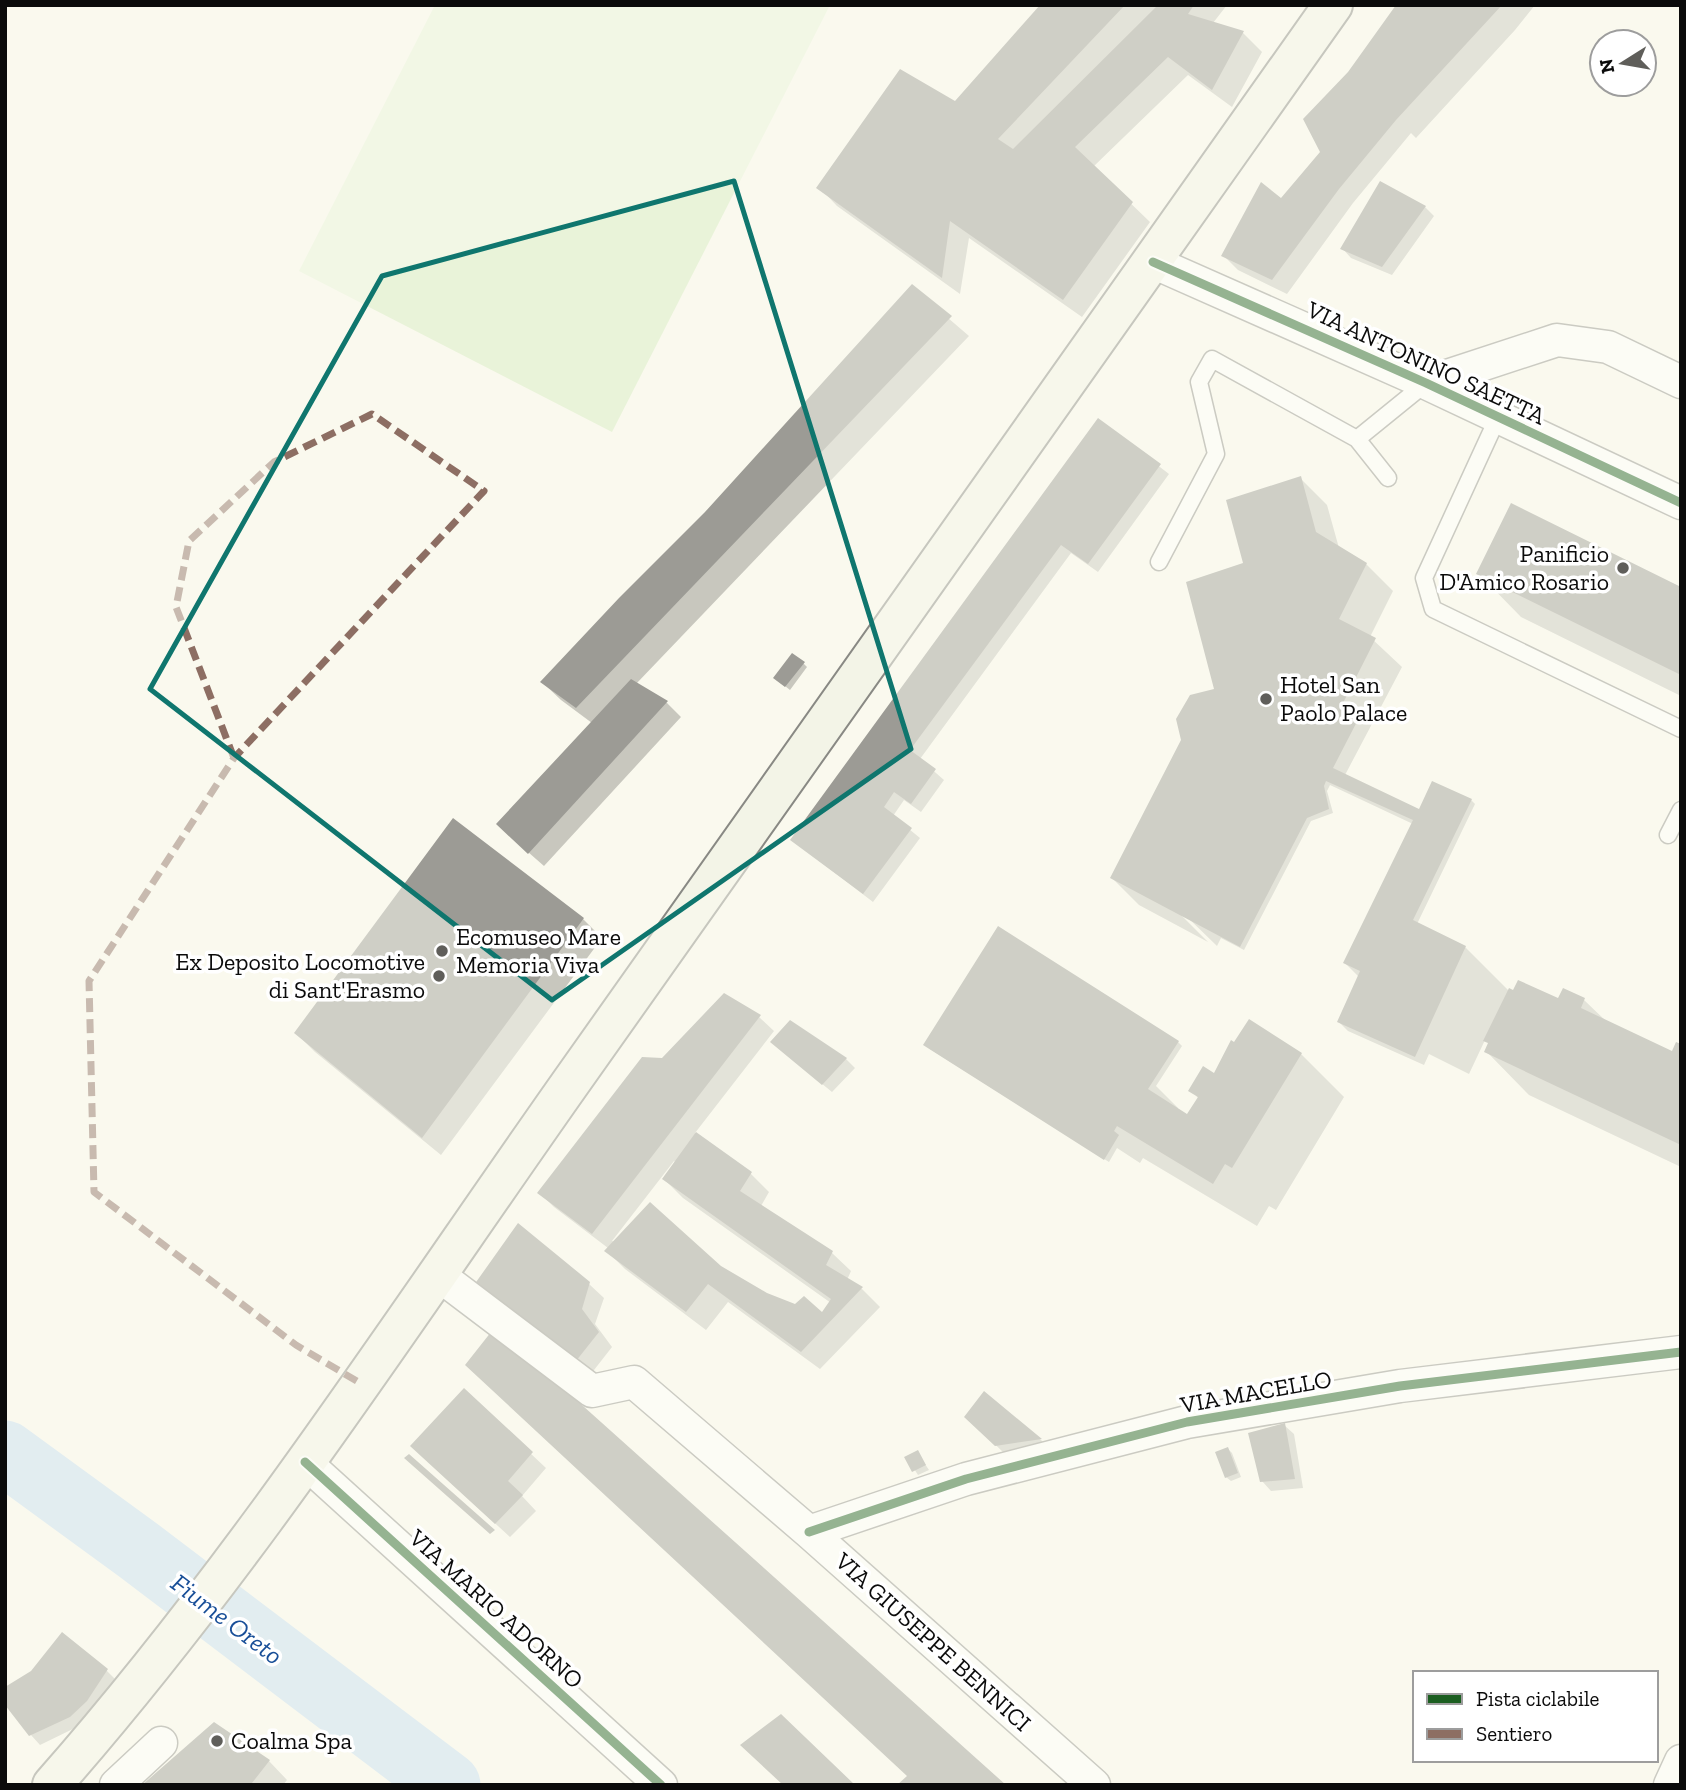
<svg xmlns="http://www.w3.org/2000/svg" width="1686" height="1790" font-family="'Zilla Slab',serif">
  <rect width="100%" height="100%" fill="#faf9ee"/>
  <path fill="#e9f3d9" d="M 435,5 L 830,5 L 612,432 L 299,271 Z"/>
  <path fill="#0003" fill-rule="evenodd" d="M 1042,5 L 1227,5 L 1213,23 L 1243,33 L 1262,52 L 1232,107 L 1188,75 L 1093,167 L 1150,222 L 1082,317 L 969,238 L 960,294 L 837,206 L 819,187 L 956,103 Z
    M 1398,5 L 1535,5 L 1515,30 L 1416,138 L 1411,133 L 1353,203 L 1287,294 L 1238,270 L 1224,256 L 1281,200 L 1322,152 L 1349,73 Z
    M 1425,207 L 1434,216 L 1392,275 L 1351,258 L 1342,248 Z
    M 912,287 L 969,336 L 636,684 L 667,703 L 681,717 L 544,866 L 512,838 L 592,723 L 561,700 L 542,682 L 706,513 Z
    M 1099,420 L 1169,474 L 1098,572 L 1071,553 L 920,759 L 944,780 L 921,812 L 904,800 L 893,816 L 920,838 L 873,902 L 792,840 Z
    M 1300,478 L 1327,505 L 1339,548 L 1366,564 L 1393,591 L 1370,637 L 1402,667 L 1345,775 L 1419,811 L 1471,800 L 1475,804 L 1417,924 L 1465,947 L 1509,991 L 1559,1001 L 1564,990 L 1584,1000 L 1607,1022 L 1673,1053 L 1681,1046 L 1681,1167 L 1529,1095 L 1486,1051 L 1490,1044 L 1485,1040 L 1469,1074 L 1429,1054 L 1424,1065 L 1348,1031 L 1339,1022 L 1359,977 L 1345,963 L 1413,824 L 1330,785 L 1327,791 L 1333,813 L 1311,821 L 1244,950 L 1221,938 L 1217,946 L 1184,914 L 1182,916 L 1208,942 L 1139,905 L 1112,878 L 1216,690 L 1246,564 Z
    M 1478,573 L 1681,589 L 1681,696 L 1521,617 Z
    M 803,663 L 807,667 L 790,690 L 780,682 Z
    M 453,820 L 583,919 L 602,938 L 441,1155 L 315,1052 L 296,1033 Z
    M 759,1017 L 774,1031 L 695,1133 L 750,1173 L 769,1192 L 761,1206 L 832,1253 L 851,1271 L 847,1280 L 862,1289 L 880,1307 L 820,1369 L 728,1302 L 706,1330 L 625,1269 L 606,1250 L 608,1248 L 554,1207 L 540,1193 L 663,1059 ZM 674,1161 L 676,1163 L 664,1179 L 683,1198 L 831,1303 L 822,1314 L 766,1295 L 720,1268 L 612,1241 Z
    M 1178,1042 L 1182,1046 L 1156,1086 L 1178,1108 L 1177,1110 L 1187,1117 L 1199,1099 L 1191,1090 L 1215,1076 L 1301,1054 L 1344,1097 L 1276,1210 L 1269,1206 L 1257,1226 L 1143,1158 L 1140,1163 L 1117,1148 L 1109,1162 L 930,1049 Z
    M 782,1051 L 846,1059 L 855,1068 L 832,1092 Z
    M 589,1284 L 604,1298 L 595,1324 L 612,1347 L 587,1379 L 490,1299 Z
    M 464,1391 L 546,1468 L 522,1496 L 536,1511 L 510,1537 L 426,1460 Z
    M 984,1393 L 1041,1440 L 1049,1448 L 1006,1455 L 966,1416 Z
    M 1284,1425 L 1294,1434 L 1303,1488 L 1271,1491 L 1262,1481 Z
    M 1228,1449 L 1232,1453 L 1241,1477 L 1231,1481 L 1226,1477 Z
    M 917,1452 L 929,1470 L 918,1475 L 907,1458 Z
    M 106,1670 L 116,1680 L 96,1710 L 79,1726 L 40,1745 L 31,1735 Z
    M 269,1761 L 287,1780 L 283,1785 L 144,1785 Z"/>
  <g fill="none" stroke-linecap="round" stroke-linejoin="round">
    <path stroke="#c6ddf2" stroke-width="65" d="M 5,1453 L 138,1550 L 448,1785"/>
  </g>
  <path fill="#9c9b95" d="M 1040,5 L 1125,5 L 998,139 L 1013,149 L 1158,5 L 1194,5 L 1188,14 L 1244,31 L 1212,90 L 1168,57 L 1075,147 L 1133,202 L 1063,300 L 950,221 L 942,278 L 816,188 L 900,69 L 955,101 Z
    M 1396,5 L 1502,5 L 1396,120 L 1339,189 L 1272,280 L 1221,256 L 1261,182 L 1281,198 L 1320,152 L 1303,119 L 1348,72 Z
    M 1380,181 L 1426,206 L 1382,267 L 1340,249 Z
    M 912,284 L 952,316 L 576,708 L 540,682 L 619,598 L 705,512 Z
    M 1098,418 L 1161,464 L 1088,564 L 1061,545 L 910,750 L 936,769 L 911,804 L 894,792 L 884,807 L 912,828 L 863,894 L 790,840 Z
    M 1301,476 L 1316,532 L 1367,563 L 1339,619 L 1376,638 L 1343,703 L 1363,710 L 1333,768 L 1419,809 L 1432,781 L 1472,799 L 1413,920 L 1466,946 L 1415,1057 L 1337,1022 L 1360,971 L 1343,963 L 1413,820 L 1326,781 L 1324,786 L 1329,809 L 1307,818 L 1240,947 L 1110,878 L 1181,740 L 1176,719 L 1190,695 L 1214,689 L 1186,582 L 1243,563 L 1226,500 Z
    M 1511,503 L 1681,587 L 1681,675 L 1476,574 Z
    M 792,653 L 805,662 L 785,687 L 773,678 Z
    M 631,679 L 668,701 L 528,854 L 496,824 Z
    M 453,818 L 584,918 L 422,1138 L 294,1033 Z
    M 998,926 L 1179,1041 L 1148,1089 L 1187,1114 L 1198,1097 L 1188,1091 L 1203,1066 L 1214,1073 L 1231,1040 L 1234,1042 L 1249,1019 L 1302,1053 L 1232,1168 L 1225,1164 L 1213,1184 L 1117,1126 L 1114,1131 L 1119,1135 L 1104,1160 L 923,1045 Z
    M 1518,980 L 1558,998 L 1563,988 L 1585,998 L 1581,1008 L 1672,1051 L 1676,1042 L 1681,1044 L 1681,1145 L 1484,1052 L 1488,1043 L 1483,1041 L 1509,988 L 1513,990 Z
    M 724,993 L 761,1015 L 592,1234 L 537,1193 L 642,1057 L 662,1058 Z
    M 790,1020 L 847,1058 L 822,1085 L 770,1042 Z
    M 696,1132 L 752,1172 L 740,1191 L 833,1251 L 826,1265 L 863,1287 L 801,1352 L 708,1284 L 686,1312 L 604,1251 L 650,1202 L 721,1266 L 767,1293 L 795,1304 L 804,1296 L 822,1312 L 831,1299 L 662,1179 Z
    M 518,1223 L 590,1282 L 582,1309 L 599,1332 L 572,1366 L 474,1285 Z
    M 495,1327 L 1006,1785 L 897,1785 L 907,1776 L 465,1365 Z
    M 464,1388 L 533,1452 L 508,1481 L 523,1495 L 495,1524 L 410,1446 Z
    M 984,1391 L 1042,1439 L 995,1446 L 964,1417 Z
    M 1285,1423 L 1295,1479 L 1260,1482 L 1248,1433 Z
    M 1228,1447 L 1238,1473 L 1225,1478 L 1215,1452 Z
    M 918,1450 L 926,1465 L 912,1472 L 904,1457 Z
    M 409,1454 L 495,1530 L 490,1534 L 404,1458 Z
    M 62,1632 L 108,1669 L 87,1701 L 70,1717 L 29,1736 L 5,1705 L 5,1687 L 31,1671 Z
    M 781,1714 L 855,1785 L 783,1785 L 740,1745 Z
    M 214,1722 L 270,1760 L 252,1783 L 257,1785 L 142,1785 Z"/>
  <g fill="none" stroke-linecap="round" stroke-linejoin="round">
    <g stroke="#93928d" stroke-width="19">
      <path id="service" d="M 1498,417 L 1424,578 L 1433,609 L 1681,729
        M 1357,439 L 1426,383
        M 1159,562 L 1216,454 L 1199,382 L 1212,359 L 1357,439 L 1388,478
        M 1668,835 L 1681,810"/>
    </g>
    <g stroke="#93928d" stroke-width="35">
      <path id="minor" d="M 1153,262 L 1426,383 L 1681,503
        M 1426,383 L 1557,340 L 1608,347 L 1681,382
        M 436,1273 L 592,1391 L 634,1382 L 809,1532 L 1094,1785
        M 305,1462 L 661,1785
        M 809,1532 L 966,1479 L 1187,1422 L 1400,1386 L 1681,1352
        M 116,1785 L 161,1743
        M 1670,1785 L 1681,1761"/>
    </g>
    <g stroke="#898984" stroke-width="42">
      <path id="secondary" d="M 52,1785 C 244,1567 402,1322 569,1085 C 824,725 1080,366 1333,5"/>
    </g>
    <use href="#service" stroke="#fefefc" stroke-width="16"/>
    <use href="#minor" stroke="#fefefc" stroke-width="32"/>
    <use href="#secondary" stroke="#f3f4e7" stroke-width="38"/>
    <path stroke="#8d6e63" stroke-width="7" stroke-dasharray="14 7" stroke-linecap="butt" d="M 234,758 L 176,607 L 189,541 L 274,462 L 372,414 L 484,491 L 234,758 L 89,981 L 94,1192 L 296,1345 L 360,1383"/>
    <g stroke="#fff" stroke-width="13">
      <path id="cycleway" d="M 1153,262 L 1426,383 L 1681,503
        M 305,1462 L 661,1785
        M 809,1532 L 966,1479 L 1187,1422 L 1400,1386 L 1681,1352"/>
    </g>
    <use href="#cycleway" stroke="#1b5e20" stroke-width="9"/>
  </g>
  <path d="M0 0H1686V1790H0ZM 734,181 L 911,749 L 552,1000 L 150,689 L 382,276 Z" fill="#faf9ee" fill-opacity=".55" fill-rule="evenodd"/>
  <path fill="none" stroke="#0f766e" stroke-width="5" stroke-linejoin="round" d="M 734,181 L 911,749 L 552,1000 L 150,689 L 382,276 Z"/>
  <g fill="#5f5e5a" stroke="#fff" stroke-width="2.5">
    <circle cx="1623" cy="568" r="7"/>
    <circle cx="1266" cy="699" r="7"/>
    <circle cx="442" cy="951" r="7"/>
    <circle cx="439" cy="976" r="7"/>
    <circle cx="217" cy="1741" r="7"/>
  </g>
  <g text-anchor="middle" stroke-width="7" stroke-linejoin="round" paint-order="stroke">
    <g font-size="24" fill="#0b0b0b" stroke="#fff">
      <text transform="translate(1426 363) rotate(25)" y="8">VIA ANTONINO SAETTA</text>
      <text transform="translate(1256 1392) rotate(-10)" y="8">VIA MACELLO</text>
      <text transform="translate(496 1609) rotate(42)" y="8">VIA MARIO ADORNO</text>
      <text transform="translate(933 1642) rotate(42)" y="8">VIA GIUSEPPE BENNICI</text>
    </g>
    <g font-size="24" fill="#0b0b0b" stroke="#fff" text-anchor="start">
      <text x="1609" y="562" text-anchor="end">Panificio<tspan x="1609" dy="28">D'Amico Rosario</tspan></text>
      <text x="1280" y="693">Hotel San<tspan x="1280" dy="28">Paolo Palace</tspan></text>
      <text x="456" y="945">Ecomuseo Mare<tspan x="456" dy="28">Memoria Viva</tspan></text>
      <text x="425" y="970" text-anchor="end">Ex Deposito Locomotive<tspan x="425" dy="28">di Sant'Erasmo</tspan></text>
      <text x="231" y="1749">Coalma Spa</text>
    </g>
    <g font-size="26" font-style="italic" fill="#194f98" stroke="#fff">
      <text transform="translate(227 1619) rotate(37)" y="9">Fiume Oreto</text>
    </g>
  </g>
  <rect width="1686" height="1790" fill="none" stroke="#0b0b0b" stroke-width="14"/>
  <rect x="1413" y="1671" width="245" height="91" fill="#ffffff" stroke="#9d9d9d" stroke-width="2"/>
  <rect x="1427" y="1694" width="35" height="10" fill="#1b5e20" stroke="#9d9d9d" stroke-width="2"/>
  <text x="1476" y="1706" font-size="21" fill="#0b0b0b">Pista ciclabile</text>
  <rect x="1427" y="1729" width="35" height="10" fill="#8d6e63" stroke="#9d9d9d" stroke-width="2"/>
  <text x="1476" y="1741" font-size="21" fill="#0b0b0b">Sentiero</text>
  <g transform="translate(1623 63) rotate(259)"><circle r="33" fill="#ffffff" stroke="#9d9d9d" stroke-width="2"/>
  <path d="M0-5L12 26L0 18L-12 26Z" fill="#5f5e5a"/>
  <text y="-10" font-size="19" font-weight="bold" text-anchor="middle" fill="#0b0b0b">N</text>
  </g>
</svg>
